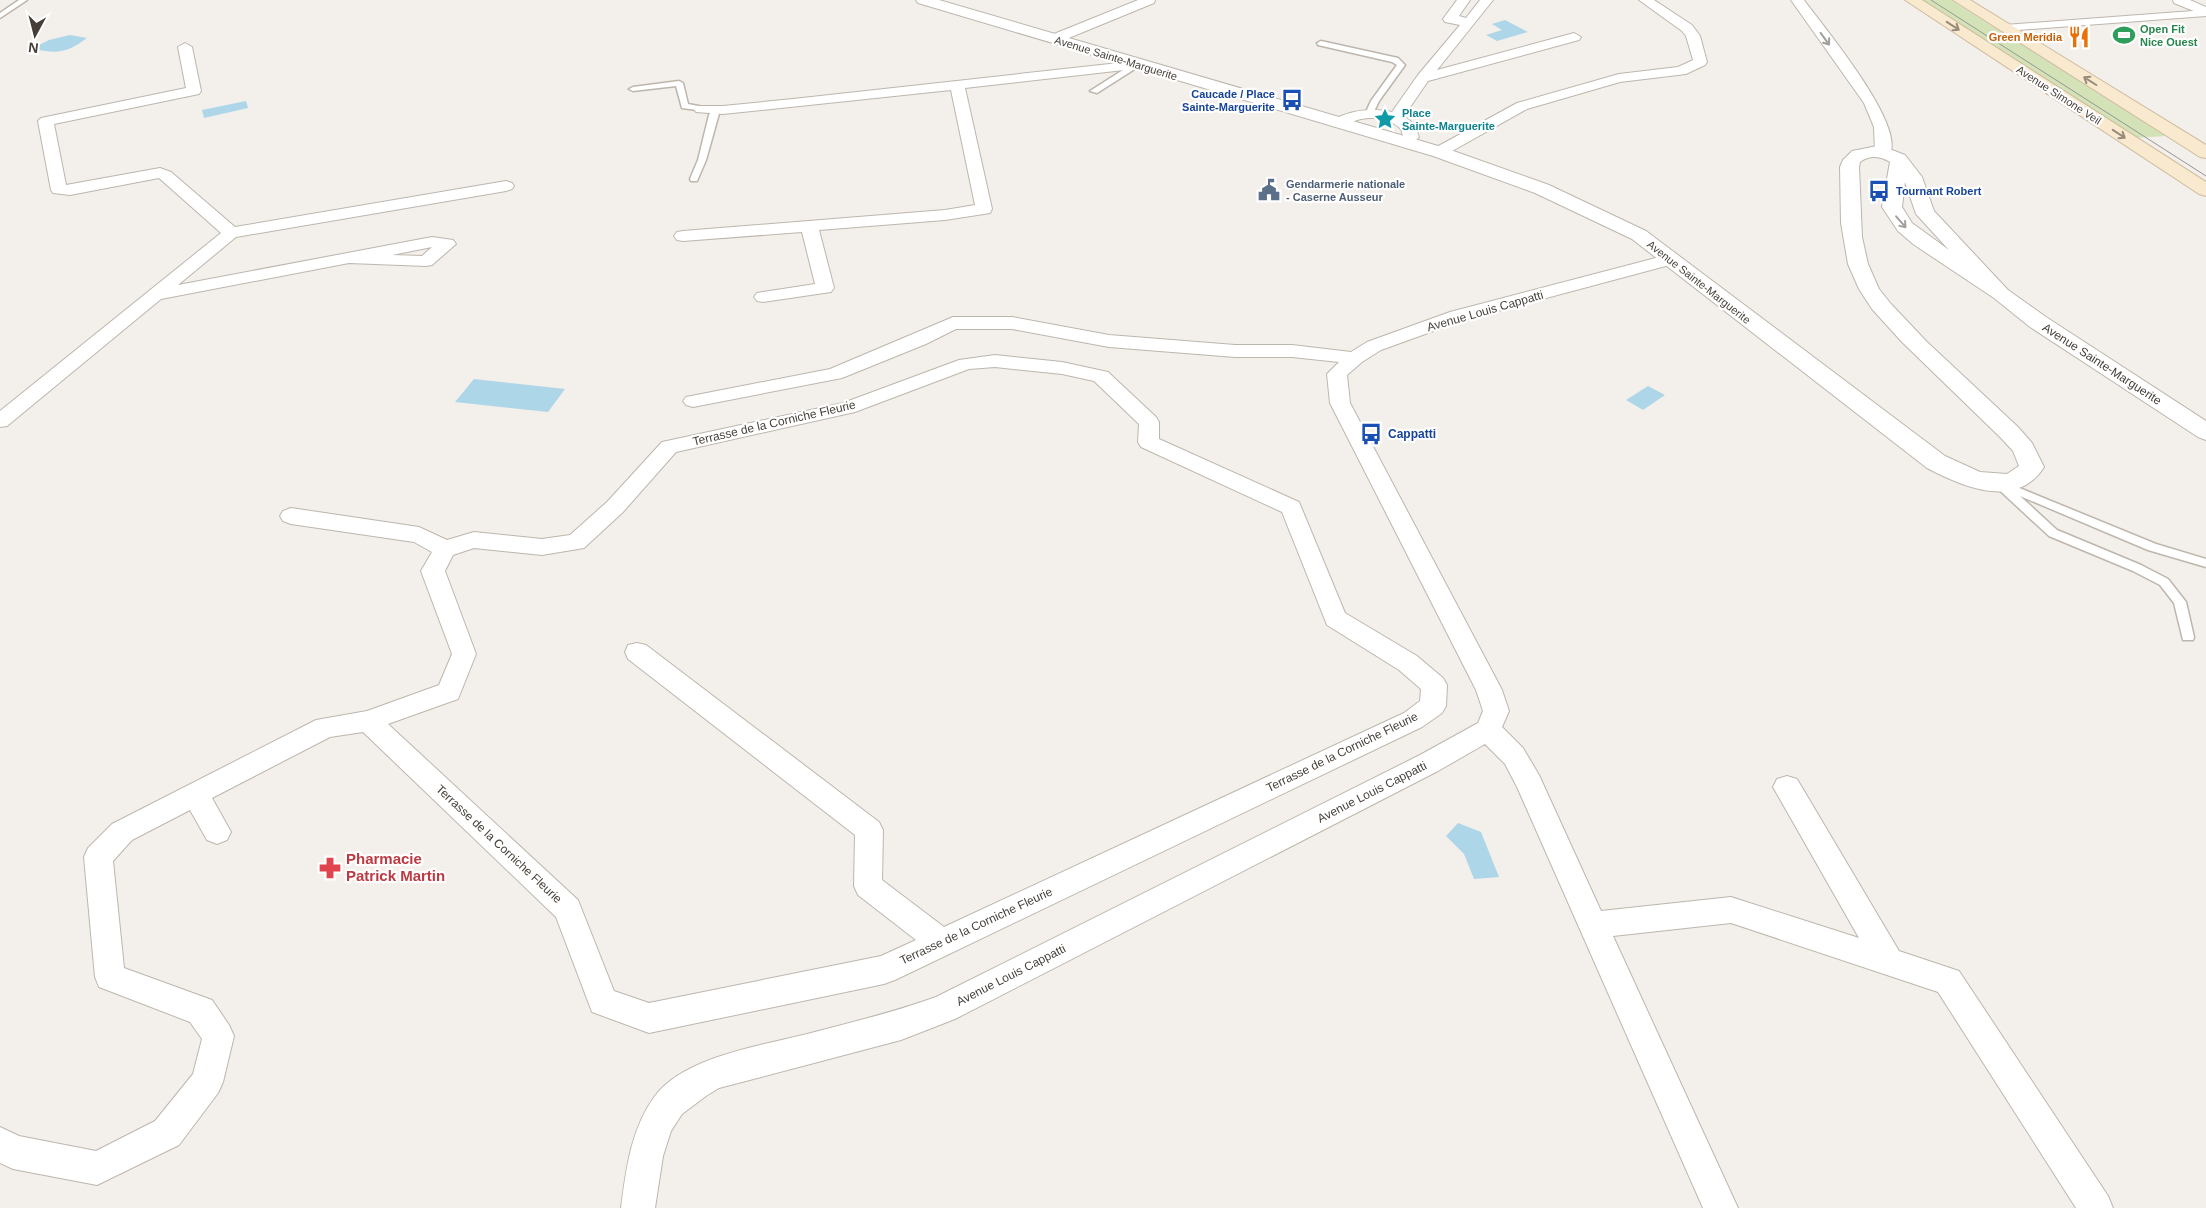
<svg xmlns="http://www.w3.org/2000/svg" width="2206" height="1208" font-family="Helvetica,sans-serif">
  <rect width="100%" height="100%" fill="#f3efea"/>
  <path fill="#d4e2b7" d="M 1921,0 L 1951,0 L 2166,136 L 2134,138 Z"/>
  <path fill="#add7e8" d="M 1505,20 L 1528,32 L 1497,41 L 1486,35 L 1502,30 L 1492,24 Z
    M 70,35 L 87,38 C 69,51 61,54 39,50 L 39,45 L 49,40 Z
    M 246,101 L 248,108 L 204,118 L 202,110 Z
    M 474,379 L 565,389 L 548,412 L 455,402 Z
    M 1648,386 L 1665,395 L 1643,410 L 1626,400 Z
    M 1458,823 L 1481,832 L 1499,877 L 1474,879 L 1464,854 L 1446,836 Z"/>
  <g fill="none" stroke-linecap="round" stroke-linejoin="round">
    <g stroke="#bdb6ad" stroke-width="3">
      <path id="service" d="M 19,0 L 27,0 L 0,18 L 0,13 Z
        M 1321,41 L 1398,58 L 1405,65 L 1379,101 L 1372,116 L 1365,114 L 1371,101 L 1397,65 L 1392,62 L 1318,45 L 1317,43 Z
        M 1134,63 L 1141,65 L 1097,93 L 1090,91 Z
        M 679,81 L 683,83 L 688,104 L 704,107 L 704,111 L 682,108 L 676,86 L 633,91 L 629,89 L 633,87 Z
        M 713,108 L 720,110 L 706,160 L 697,181 L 691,181 L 690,179 L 698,160 L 709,115 Z
        M 2000,480 L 2156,544 L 2206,559 L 2206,567 L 2148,550 L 2020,496 L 2057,530 L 2141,565 L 2168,579 L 2186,602 L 2194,637 L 2193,640 L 2183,640 L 2174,603 L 2160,585 L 2133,571 L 2049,536 L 1996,487 L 1994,484 Z"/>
    </g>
    <g stroke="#bdb6ad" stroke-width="2">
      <path id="pedestrian" d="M 2206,10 L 2206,16 L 2005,31 L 2000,28 L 2005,25 Z"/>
    </g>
    <g stroke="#bdb6ad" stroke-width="2">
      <path id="minor" d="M 1138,0 L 1155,0 L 1154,3 L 1059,42 L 1049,42 L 1047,39 L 1049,36 Z
        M 1457,0 L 1470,0 L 1459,16 L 1466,18 L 1480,0 L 1493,0 L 1437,70 L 1574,33 L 1581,37 L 1579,40 L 1428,81 L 1404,116 L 1414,124 L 1419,137 L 1411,145 L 1401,145 L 1398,142 L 1403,136 L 1401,129 C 1389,117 1367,115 1352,122 C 1344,125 1341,128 1333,126 L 1330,123 L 1333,120 C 1351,110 1371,108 1392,112 L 1418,75 L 1460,25 L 1445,22 L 1443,19 Z
        M 1639,0 L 1654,0 L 1692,25 L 1700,36 L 1707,62 L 1705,65 L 1686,74 L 1620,82 L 1527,109 L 1445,155 L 1433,155 L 1431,152 L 1433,149 L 1517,103 L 1619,74 L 1678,67 L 1693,60 L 1686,36 L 1682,31 Z
        M 1791,0 L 1804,0 C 1822,25 1908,127 1889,155 L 1877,155 L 1875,152 L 1874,127 L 1864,103 Z
        M 2173,0 L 2190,0 L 2206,7 L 2206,16 L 2174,3 Z
        M 185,43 L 192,47 L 201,91 L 199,94 L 54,124 L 66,185 L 160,168 L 171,172 L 235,227 L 506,181 L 512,183 L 514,186 L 512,189 L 506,191 L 236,237 L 178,285 L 432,237 L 453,240 L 456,244 L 432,265 L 426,266 L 349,263 L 161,299 L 7,426 L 0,427 L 0,411 L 221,233 L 159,178 L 70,195 L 53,193 L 51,190 L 38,121 L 41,118 L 186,88 L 178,47 ZM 432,247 L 422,256 L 392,255 Z
        M 1137,61 L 1142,62 L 1144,65 L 1142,68 L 965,88 L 992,209 L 990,213 L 984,214 L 945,220 L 819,230 L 834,288 L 831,292 L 763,302 L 757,301 L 754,297 L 757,293 L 763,292 L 815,284 L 802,232 L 683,241 L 677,240 L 674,236 L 677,232 L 683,231 L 945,210 L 975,205 L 951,90 L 723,114 L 696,112 L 694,109 L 696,106 L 723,106 L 793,99 Z
        M 1671,254 L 1677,255 L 1680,259 L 1677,263 L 1464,320 L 1381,350 L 1362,362 L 1347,375 L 1350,403 L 1502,690 L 1509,711 L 1502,727 L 1523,748 L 1539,775 L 1601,911 L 1731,897 L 1859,938 L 1773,787 L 1777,779 L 1787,776 L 1797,779 L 1899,951 L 1959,971 L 2108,1196 L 2113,1208 L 2076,1208 L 1938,992 L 1731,923 L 1613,936 L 1738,1208 L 1703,1208 L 1517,787 L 1505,764 L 1485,744 L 1438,771 L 955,1019 L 901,1040 L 719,1088 L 706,1096 L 682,1114 L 671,1131 L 663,1156 L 655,1208 L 621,1208 C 626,1170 631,1128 655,1096 C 685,1056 765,1045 811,1033 C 853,1022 895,1012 936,997 L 1420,755 L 1478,723 L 1483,711 L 1476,690 L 1330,403 L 1327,374 L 1339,362 L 1292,357 L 1235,357 L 1109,347 L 1012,329 L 956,329 L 926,344 L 842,378 L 693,407 L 686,405 L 683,401 L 686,397 L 830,369 L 953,317 L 1012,317 L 1109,335 L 1235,345 L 1292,345 L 1351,352 L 1367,342 L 1450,312 Z
        M 995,355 L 1062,362 L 1108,372 L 1156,417 L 1159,422 L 1159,439 L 1299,502 L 1345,613 L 1417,656 L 1443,678 L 1447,685 L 1446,706 L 1442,713 L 1422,727 L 895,980 L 884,984 L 649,1033 L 592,1012 L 556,917 L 363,732 L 330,737 L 212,798 L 231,832 L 227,840 L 217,844 L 207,840 L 190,810 L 132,840 L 113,861 L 124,968 L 212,1000 L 229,1025 L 234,1036 L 223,1082 L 218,1093 L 179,1145 L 97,1185 L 13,1169 L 0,1163 L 0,1127 L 19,1136 L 96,1151 L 155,1121 L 193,1074 L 202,1039 L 190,1022 L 99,987 L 95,977 L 84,857 L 88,848 L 112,824 L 316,720 L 367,711 L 439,685 L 452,654 L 421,571 L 432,552 L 414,542 L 291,524 L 283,521 L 280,516 L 283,511 L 291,508 L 419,527 L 447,540 L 474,532 L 542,539 L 570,535 L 607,502 L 662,442 L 843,403 L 959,360 ZM 995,367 L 1062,374 L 1094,381 L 1139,424 L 1138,442 L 1141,447 L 1282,512 L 1327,625 L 1399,670 L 1421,689 L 1420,701 L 1404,713 L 944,927 L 882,880 L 883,830 L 879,822 L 646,645 L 637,643 L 628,645 L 625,652 L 628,659 L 855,835 L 854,886 L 858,895 L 916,940 L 881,956 L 649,1003 L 614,991 L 578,900 L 388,724 L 458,699 L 476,654 L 445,571 L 453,555 L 474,548 L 542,555 L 584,548 L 623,512 L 676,452 L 855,412 L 969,369 Z"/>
    </g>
    <g stroke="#bdb6ad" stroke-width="2">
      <path id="tertiary" d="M 916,0 L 939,0 L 1445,148 L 1549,185 L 1646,231 L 1945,456 L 1980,472 L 2007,474 L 2019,466 L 2013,451 L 2001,438 L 1902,342 L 1872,309 L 1859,289 L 1848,264 L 1841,223 L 1840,167 L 1843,160 L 1852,151 L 1877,146 L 1892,150 L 1905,155 L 1922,177 L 1934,211 L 2008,290 L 2046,317 L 2206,421 L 2206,440 L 2198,437 L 2030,327 L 1994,298 L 1913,244 L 1898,231 L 1882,207 L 1890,162 C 1880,156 1869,155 1860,162 L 1859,167 L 1862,237 L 1868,264 L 1879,289 L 1891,304 L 1927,342 L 2018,427 L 2032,443 L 2044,467 C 2017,510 1963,487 1927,468 L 1632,239 L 1535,193 L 1433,156 L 918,3 ZM 1905,182 L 1916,214 L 1949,250 L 1912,223 L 1902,207 Z"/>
    </g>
    <g stroke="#cdbb9e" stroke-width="2">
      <path id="secondary" d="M 1905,0 L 1922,0 L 2206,182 L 2206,196 L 2199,194 Z
        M 1953,0 L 1970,0 L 2206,145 L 2206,158 L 2200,157 Z"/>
    </g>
    <use href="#service" fill="#fff" fill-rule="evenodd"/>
    <use href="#pedestrian" fill="#fff" fill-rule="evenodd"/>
    <use href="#minor" fill="#fff" fill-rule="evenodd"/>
    <use href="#tertiary" fill="#fff" fill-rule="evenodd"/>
    <use href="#secondary" fill="#f9e9ce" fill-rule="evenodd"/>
    <path stroke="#979797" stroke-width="1" d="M 1931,0 L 2206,176"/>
  </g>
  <defs><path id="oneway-shaft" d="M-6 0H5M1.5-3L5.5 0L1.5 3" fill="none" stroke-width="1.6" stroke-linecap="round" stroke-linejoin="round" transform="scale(1.25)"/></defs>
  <g stroke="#978c7c">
    <use href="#oneway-shaft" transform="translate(1953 26) rotate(33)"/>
    <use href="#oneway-shaft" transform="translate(2090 81) rotate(-148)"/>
    <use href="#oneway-shaft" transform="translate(2119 134) rotate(33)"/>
  </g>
  <g stroke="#a29f9c">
    <use href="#oneway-shaft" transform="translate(1825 39) rotate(54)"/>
    <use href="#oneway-shaft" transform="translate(1901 222) rotate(49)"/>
  </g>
  <defs>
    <g id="stadium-bare" transform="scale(1.725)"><path d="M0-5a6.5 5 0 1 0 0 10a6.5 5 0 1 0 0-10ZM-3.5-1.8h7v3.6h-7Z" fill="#2e9e5b" stroke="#fff" stroke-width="2.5" paint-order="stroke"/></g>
    <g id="restaurant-bare" transform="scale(1.725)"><path d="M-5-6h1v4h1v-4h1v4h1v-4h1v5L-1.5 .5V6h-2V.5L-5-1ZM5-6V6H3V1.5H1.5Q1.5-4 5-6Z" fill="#e8710a" stroke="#fff" stroke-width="2.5" paint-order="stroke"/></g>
    <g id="bus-bare" transform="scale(1.725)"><path d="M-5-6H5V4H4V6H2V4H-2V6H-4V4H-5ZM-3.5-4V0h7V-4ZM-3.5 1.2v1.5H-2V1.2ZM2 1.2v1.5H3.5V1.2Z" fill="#1a4fb4" stroke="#fff" stroke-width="2.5" paint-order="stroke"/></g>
    <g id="sight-bare" transform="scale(1.725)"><path d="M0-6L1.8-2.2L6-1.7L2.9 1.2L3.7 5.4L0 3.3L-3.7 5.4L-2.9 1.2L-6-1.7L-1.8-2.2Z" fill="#0f9aa8" stroke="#fff" stroke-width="2.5" paint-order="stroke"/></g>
    <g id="civic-bare" transform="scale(1.725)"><path d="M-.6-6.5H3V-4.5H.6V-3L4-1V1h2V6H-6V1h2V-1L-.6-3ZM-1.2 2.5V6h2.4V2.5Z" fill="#5c6f8a" stroke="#fff" stroke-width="2.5" paint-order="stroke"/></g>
    <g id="pharmacy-bare" transform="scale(1.725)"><path d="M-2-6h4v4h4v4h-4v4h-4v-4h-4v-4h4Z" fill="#e0444e" stroke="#fff" stroke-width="2.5" paint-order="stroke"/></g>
  </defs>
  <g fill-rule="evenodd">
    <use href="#stadium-bare" x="2124" y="35"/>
    <use href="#restaurant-bare" x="2079" y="37"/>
    <use href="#bus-bare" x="1292" y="100"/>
    <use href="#sight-bare" x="1385" y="119"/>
    <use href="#civic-bare" x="1269" y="190"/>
    <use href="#bus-bare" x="1879" y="191"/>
    <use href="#bus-bare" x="1371" y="434"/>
    <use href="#pharmacy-bare" x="330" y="868"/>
  </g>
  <g text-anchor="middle" stroke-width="4.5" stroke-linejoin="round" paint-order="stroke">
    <g font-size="11" font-weight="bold" fill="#27864d" stroke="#fff" text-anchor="start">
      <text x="2140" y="33">Open Fit<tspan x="2140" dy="13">Nice Ouest</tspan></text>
    </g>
    <g font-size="11" font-weight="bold" fill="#c56008" stroke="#fff" text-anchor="end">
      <text x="2062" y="41">Green Meridia</text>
    </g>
    <g font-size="11" fill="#463f39" stroke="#fff">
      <text transform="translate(1116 58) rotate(17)" y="4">Avenue Sainte-Marguerite</text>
      <text transform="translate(2059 95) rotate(33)" y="4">Avenue Simone Veil</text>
      <text transform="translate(1699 282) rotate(38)" y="4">Avenue Sainte-Marguerite</text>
    </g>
    <g font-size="11" font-weight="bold" fill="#164399" stroke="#fff" text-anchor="end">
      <text x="1275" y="98">Caucade / Place<tspan x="1275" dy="13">Sainte-Marguerite</tspan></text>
      <text x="1896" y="195" text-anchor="start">Tournant Robert</text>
    </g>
    <g font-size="11" font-weight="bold" fill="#0d838f" stroke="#fff" text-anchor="start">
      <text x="1402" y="117">Place<tspan x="1402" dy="13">Sainte-Marguerite</tspan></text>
    </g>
    <g font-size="11" font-weight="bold" fill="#4e5e75" stroke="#fff" text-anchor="start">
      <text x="1286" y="188">Gendarmerie nationale<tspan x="1286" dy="13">- Caserne Ausseur</tspan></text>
    </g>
    <g font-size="12" fill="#463f39" stroke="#fff">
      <text transform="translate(1485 311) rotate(-16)" y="4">Avenue Louis Cappatti</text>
      <text transform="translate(2102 364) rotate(33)" y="4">Avenue Sainte-Marguerite</text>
      <text transform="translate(774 423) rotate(-13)" y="4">Terrasse de la Corniche Fleurie</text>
      <text transform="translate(1342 752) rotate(-26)" y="4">Terrasse de la Corniche Fleurie</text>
      <text transform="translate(1372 792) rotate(-27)" y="4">Avenue Louis Cappatti</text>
      <text transform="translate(499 844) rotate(43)" y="4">Terrasse de la Corniche Fleurie</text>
      <text transform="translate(976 926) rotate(-25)" y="4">Terrasse de la Corniche Fleurie</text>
      <text transform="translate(1011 975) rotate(-27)" y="4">Avenue Louis Cappatti</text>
    </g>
    <g font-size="12" font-weight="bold" fill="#164399" stroke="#fff" text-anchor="start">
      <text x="1388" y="438">Cappatti</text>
    </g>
    <g font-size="15" font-weight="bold" fill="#be3a42" stroke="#fff" text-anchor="start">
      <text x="346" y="864">Pharmacie<tspan x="346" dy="17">Patrick Martin</tspan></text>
    </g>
  </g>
  <g transform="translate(35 35) rotate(187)" stroke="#ffffff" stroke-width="4" paint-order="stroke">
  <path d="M0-4L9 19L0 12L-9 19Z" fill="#463f39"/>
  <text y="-8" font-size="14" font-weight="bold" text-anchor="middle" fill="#463f39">N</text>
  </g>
</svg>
